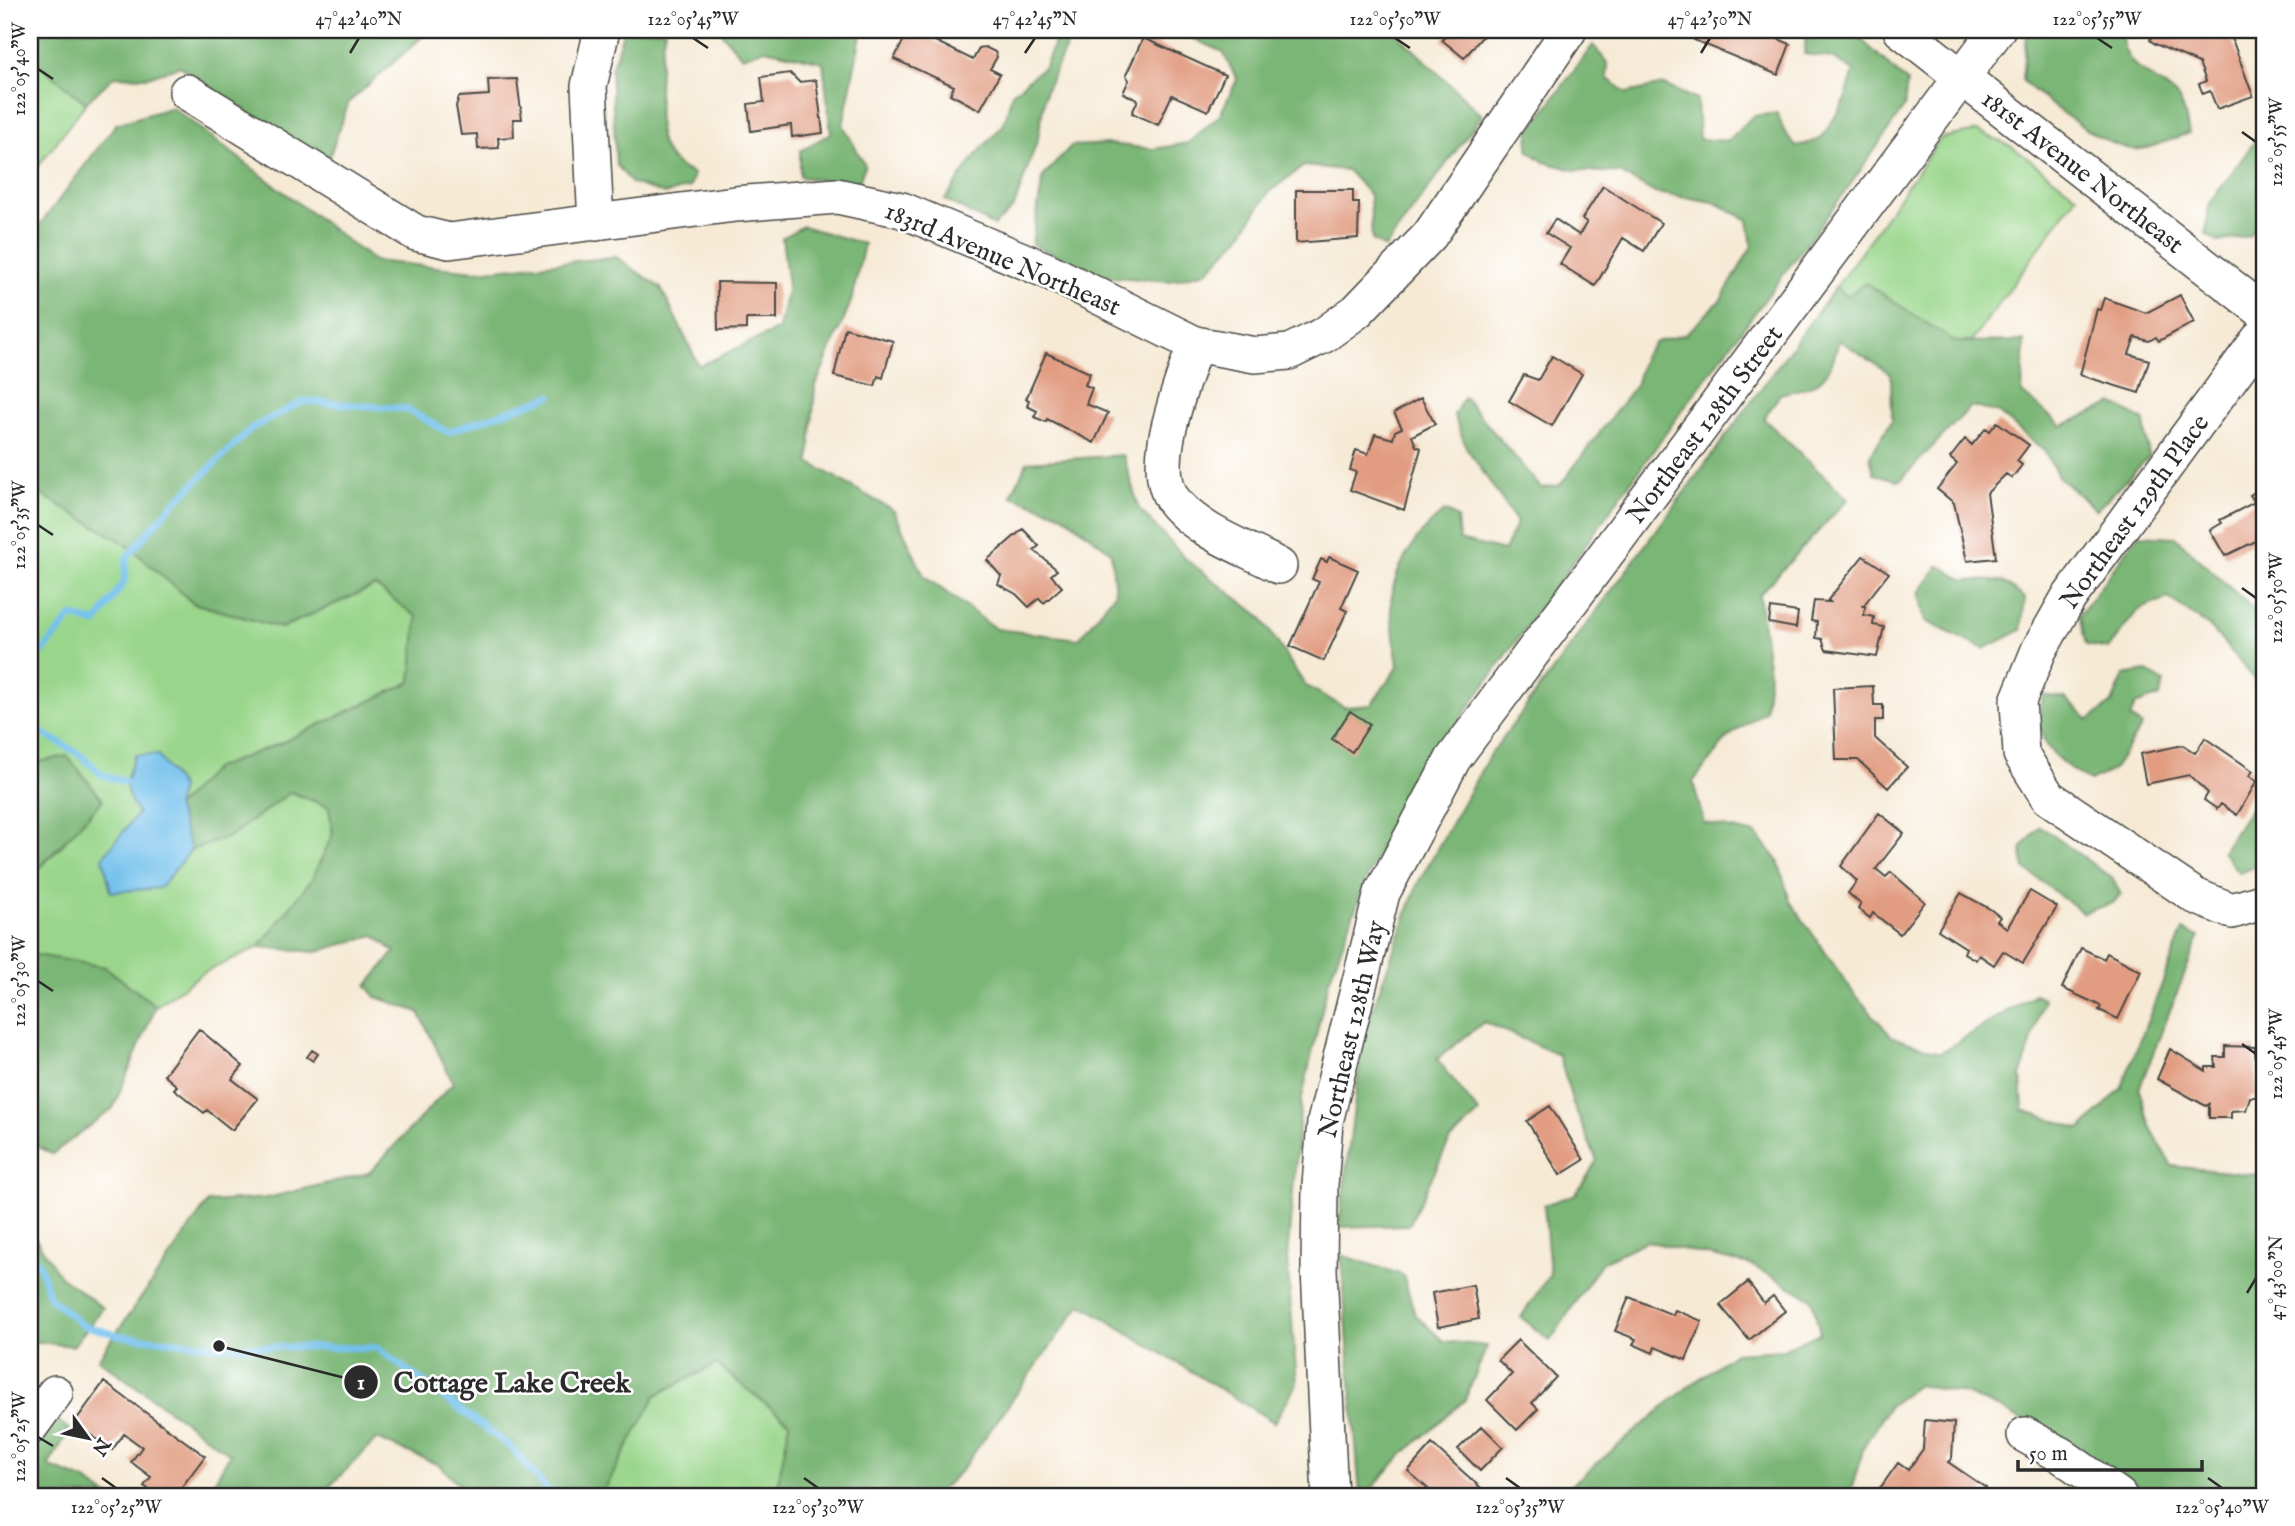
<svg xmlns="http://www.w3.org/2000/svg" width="2295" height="1526" font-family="'IM FELL English',serif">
  <rect width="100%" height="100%" fill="#fff"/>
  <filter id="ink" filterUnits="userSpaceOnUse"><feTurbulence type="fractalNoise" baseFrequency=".0143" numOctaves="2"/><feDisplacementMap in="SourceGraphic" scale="14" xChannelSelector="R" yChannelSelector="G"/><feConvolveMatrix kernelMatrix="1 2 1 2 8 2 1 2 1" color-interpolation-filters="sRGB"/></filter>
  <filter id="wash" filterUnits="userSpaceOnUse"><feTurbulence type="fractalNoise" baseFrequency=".00686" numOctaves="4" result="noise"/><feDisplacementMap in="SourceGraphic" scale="28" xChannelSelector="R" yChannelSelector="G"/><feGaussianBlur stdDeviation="1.57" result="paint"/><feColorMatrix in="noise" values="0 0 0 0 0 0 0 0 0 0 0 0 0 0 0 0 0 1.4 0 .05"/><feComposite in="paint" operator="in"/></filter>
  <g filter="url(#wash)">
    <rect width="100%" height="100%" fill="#f6ead5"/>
    <path fill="#99d58a" stroke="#62805a" stroke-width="2" d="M 30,57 L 86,103 L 30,177 Z
      M 1977,131 L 2013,147 L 2077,196 L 1971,342 L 1955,342 L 1847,296 L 1836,287 L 1941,138 Z
      M 30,488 L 126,544 L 193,603 L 281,628 L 375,586 L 418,617 L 411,682 L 281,743 L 228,763 L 258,816 L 291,792 L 329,807 L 333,834 L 312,879 L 259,947 L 203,973 L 156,1006 L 105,967 L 30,954 L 30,894 L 33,875 L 66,841 L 67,756 L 30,764 Z
      M 716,1364 L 790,1423 L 777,1487 L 762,1496 L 601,1496 L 656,1395 Z"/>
    <path fill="#7ab676" stroke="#527050" stroke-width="2" d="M 30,30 L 430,30 L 349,102 L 326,166 L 180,66 L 148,77 L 114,76 L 86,103 L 30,57 Z
      M 624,30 L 665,30 C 660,50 655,128 662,145 C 669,160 679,168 694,174 L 690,187 L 665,194 L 631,183 L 616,164 L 611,70 Z
      M 719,30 L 862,30 L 843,125 L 865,165 L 858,185 L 800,177 L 800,151 L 831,133 L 823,62 L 765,49 L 742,57 Z
      M 1059,30 L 1074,30 L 1046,90 L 1038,138 L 1014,207 L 994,226 L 945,200 L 976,155 L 1004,124 L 1012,93 L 1045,66 Z
      M 1174,30 L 1393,30 L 1482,115 L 1385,248 L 1372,240 L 1370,195 L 1347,170 L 1304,166 L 1269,192 L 1239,238 L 1206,272 L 1170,281 L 1099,276 L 1032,244 L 1043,177 L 1071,146 L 1109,144 L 1153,149 L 1188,143 L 1220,115 L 1237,80 L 1223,52 Z
      M 1807,30 L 1851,30 L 1907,82 L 1904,108 L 1848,188 L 1686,405 L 1405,796 L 1366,880 L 1328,983 L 1301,1102 L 1287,1258 L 1297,1384 L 1274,1422 L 1081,1304 L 960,1472 L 934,1496 L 762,1496 L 777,1487 L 790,1423 L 716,1364 L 656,1395 L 601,1496 L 471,1496 L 439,1465 L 377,1439 L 320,1496 L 206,1496 L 230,1454 L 98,1359 L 208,1202 L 267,1198 L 369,1173 L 453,1083 L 419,1012 L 376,997 L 367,986 L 395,952 L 374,935 L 316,952 L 259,947 L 312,879 L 333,834 L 329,807 L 291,792 L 229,837 L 191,850 L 176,807 L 215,768 L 281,743 L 411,682 L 417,617 L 375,586 L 281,628 L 193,603 L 126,544 L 30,488 L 30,238 L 116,124 L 172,107 L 374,261 L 476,271 L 616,257 L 661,288 L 699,366 L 779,329 L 788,286 L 782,238 L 803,226 L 864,244 L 851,302 L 815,387 L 809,462 L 894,511 L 924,576 L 996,629 L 1079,639 L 1115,593 L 1111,552 L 1063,515 L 1011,496 L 1027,462 L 1123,455 L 1139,509 L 1187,560 L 1260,616 L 1305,685 L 1344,707 L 1371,705 L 1398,667 C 1396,648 1392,627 1391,608 C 1391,570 1417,532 1445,511 L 1457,518 L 1459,540 L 1504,551 L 1517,522 L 1466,447 L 1454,415 L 1464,397 L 1541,488 L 1560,485 L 1635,386 L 1644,355 L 1656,342 L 1686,334 L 1721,300 L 1752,246 L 1748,220 L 1714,202 L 1655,193 L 1620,173 L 1575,170 L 1544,162 L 1528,150 L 1529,131 L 1593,45 L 1608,64 L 1607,78 L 1626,93 L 1664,85 L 1697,100 L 1699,139 L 1728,141 L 1753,116 L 1777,113 L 1784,131 L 1796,147 L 1821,139 L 1845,101 L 1854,71 L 1832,58 L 1804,54 Z
      M 2034,30 L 2121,30 C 2124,73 2150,71 2176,96 C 2184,103 2186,122 2189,133 C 2174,138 2158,146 2142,149 C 2111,155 2044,100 2022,80 L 2026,36 Z
      M 2265,127 L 2265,217 L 2249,236 L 2218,242 L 2206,234 L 2209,204 Z
      M 1866,283 L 1955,342 L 2024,341 L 2022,393 L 2062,426 L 2113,403 L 2144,421 L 2149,457 L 2096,510 L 2058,476 L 2045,452 L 1999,413 L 1971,406 L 1900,481 L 1874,474 L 1870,456 L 1892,420 L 1891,374 L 1839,340 C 1828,382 1821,385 1780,394 L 1764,419 L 1848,499 L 1759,595 L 1769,674 L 1765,711 L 1728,737 L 1693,782 L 1704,823 L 1756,834 L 1778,860 L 1790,901 L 1852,991 L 1892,1037 L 1940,1053 L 2035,994 L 2044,999 L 2021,1076 L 2023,1110 L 2081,1129 L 2121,1089 L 2183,930 L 2199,937 L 2139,1089 L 2150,1126 L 2172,1166 L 2265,1176 L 2265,1496 L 2219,1496 L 2199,1486 L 2164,1496 L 2130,1492 L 2062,1443 L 2003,1410 L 1965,1394 L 1917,1385 L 1889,1406 L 1864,1446 L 1850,1494 L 1852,1496 L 1558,1496 L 1688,1387 L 1735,1353 L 1783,1350 L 1820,1333 L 1812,1299 L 1751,1265 L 1646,1241 L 1602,1262 L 1550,1341 L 1521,1317 L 1550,1274 L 1544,1205 L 1576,1194 L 1597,1161 L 1573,1104 L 1559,1055 L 1484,1022 L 1437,1059 L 1479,1113 L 1449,1142 L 1409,1225 L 1339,1227 L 1363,1036 L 1417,885 L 1488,758 L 1836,287 L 1847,296 Z
      M 2138,535 L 2175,537 L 2265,620 L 2265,732 L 2254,678 L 2210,627 L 2168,598 L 2138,610 L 2108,649 L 2086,645 L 2079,616 Z
      M 1939,565 L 1964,580 L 2002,581 L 2025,598 L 2021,630 L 1984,649 L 1925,621 L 1919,593 Z
      M 2146,671 L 2164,682 L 2160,696 L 2135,705 L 2130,718 L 2142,726 L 2113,770 L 2090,781 C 2055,761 2028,738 2044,695 L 2065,698 L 2089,720 L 2112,703 L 2124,675 Z
      M 67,756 L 103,800 L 33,875 L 30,894 L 30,764 Z
      M 2265,786 L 2265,863 L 2239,873 L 2222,851 Z
      M 2040,826 L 2113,879 L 2121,894 L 2113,903 L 2083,913 L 2025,869 L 2021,849 Z
      M 30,954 L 105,967 L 156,1006 L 113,1108 L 52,1154 L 30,1143 Z
      M 30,1230 L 60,1276 L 103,1308 L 73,1346 L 30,1341 Z
      M 1341,1255 L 1403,1275 L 1415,1314 L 1443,1341 L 1487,1346 L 1465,1400 L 1402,1455 L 1365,1496 L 1360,1496 Z
      M 52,1416 L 70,1430 L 48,1466 L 84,1480 L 108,1496 L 30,1496 L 30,1448 Z"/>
    <path fill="#72c0ec" stroke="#4e768c" stroke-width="2" d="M 135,755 L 158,755 L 181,788 L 176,807 L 191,850 L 160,888 L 111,892 L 103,857 L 138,813 C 121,788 125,782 135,755 Z"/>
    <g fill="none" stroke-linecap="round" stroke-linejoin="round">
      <path stroke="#72c0ec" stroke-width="7" d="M 30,667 L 72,616 L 96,623 L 124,582 L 127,557 L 170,507 L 252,428 L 304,401 L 406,409 L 448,432 L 551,396
        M 30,726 L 81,755 L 102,775 L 125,782
        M 30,1254 L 39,1263 L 49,1297 L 82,1325 L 122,1336 L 219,1346 L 377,1348 L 513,1449 L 552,1496"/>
    </g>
    <g id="blocks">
      <path fill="#e19c81" d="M 909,30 L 938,30 L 933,40 L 973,60 L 979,48 L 985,47 L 995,52 L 997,57 L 990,69 L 1000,74 L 980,110 L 950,94 L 954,86 L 894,59 Z
        M 1447,30 L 1488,30 L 1464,58 L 1442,40 L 1449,32 Z
        M 1698,30 L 1767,30 L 1771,31 L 1769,35 L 1790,44 L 1778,75 L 1694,40 Z
        M 2155,30 L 2194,30 L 2209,38 L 2229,31 L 2253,96 L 2217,109 L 2210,91 L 2203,94 L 2199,84 L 2206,81 L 2199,63 L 2155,44 L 2150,40 Z
        M 1143,38 L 1225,75 L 1208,111 L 1172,95 L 1158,125 L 1132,113 L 1138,100 L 1123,93 L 1129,80 L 1126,75 Z
        M 790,73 L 799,82 L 816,80 L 823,133 L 792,137 L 791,125 L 751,131 L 748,104 L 764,102 L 761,77 Z
        M 517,79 L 522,119 L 513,119 L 514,137 L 498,138 L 499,148 L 478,149 L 477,134 L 461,135 L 456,106 L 459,97 L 489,95 L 488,80 Z
        M 1603,186 L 1661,223 L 1644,251 L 1623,238 L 1595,286 L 1560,264 L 1570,248 L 1546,233 L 1555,219 L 1579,235 L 1587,222 L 1582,219 Z
        M 1296,190 L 1353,190 L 1353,203 L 1359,203 L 1358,238 L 1296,243 Z
        M 717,282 L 777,283 L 777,319 L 746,319 L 746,329 L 718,330 Z
        M 2180,295 L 2194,322 L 2159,341 L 2156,337 L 2149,341 L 2135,337 L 2129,354 L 2149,360 L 2139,393 L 2080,375 L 2097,309 L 2100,310 L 2104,298 L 2146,313 Z
        M 845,328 L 893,341 L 883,378 L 878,376 L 875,386 L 834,376 Z
        M 1046,353 L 1090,373 L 1085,385 L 1092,388 L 1086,404 L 1108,413 L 1094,443 L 1047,419 L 1046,422 L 1034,417 L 1037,411 L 1027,406 L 1029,400 L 1026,399 Z
        M 1552,356 L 1582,374 L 1552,426 L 1509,401 L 1524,375 L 1538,380 Z
        M 1421,398 L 1435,424 L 1412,436 L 1416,446 L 1421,448 L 1404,510 L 1350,490 L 1356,472 L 1350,470 L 1356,450 L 1368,454 L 1375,434 L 1393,439 L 1395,431 L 1402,428 L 1394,413 Z
        M 1997,422 L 2029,445 L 2017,461 L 2022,465 L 2012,478 L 2006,474 L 1987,493 L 1996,558 L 1967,561 L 1954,503 L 1937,489 L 1957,464 L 1950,458 L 1965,439 L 1972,445 L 1986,428 L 1990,431 Z
        M 2265,479 L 2265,543 L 2260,546 L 2256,541 L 2225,556 L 2210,530 L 2222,523 L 2220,520 L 2255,502 L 2250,495 L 2264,486 L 2261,481 Z
        M 1023,529 L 1039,546 L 1034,550 L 1057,570 L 1051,575 L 1062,587 L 1044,603 L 1039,598 L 1029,607 L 1016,594 L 998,584 L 1001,576 L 987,560 Z
        M 1863,556 L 1889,573 L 1863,606 L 1865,606 L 1864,615 L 1874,617 L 1873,625 L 1884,627 L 1877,657 L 1826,650 L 1822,639 L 1816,638 L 1817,622 L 1811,621 L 1814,601 L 1830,602 L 1828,600 Z
        M 1329,557 L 1358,570 L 1341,608 L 1347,611 L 1324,661 L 1290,646 L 1319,582 L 1312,579 L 1321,559 L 1327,562 Z
        M 1771,608 L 1798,612 L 1796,628 L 1769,623 Z
        M 1873,686 L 1874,705 L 1883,705 L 1883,720 L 1875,720 L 1875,738 L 1907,767 L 1888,788 L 1858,760 L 1836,760 L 1833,688 Z
        M 1350,711 L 1370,724 L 1352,752 L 1332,739 Z
        M 2205,738 L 2253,771 L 2249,776 L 2257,781 L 2237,815 L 2221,804 L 2217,809 L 2204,800 L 2208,793 L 2189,775 L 2146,784 L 2140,754 L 2183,745 L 2195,753 Z
        M 1879,813 L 1904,833 L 1876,869 L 1886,877 L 1891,872 L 1925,902 L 1900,934 L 1873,913 L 1870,918 L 1858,909 L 1861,904 L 1848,893 L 1857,881 L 1841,866 Z
        M 2030,891 L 2057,907 L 2023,963 L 2003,951 L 1994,965 L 1979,955 L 1976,960 L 1964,953 L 1966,948 L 1938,930 L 1961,893 L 1990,909 L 2000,917 L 1997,921 L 2007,928 Z
        M 2081,948 L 2104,959 L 2107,953 L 2141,971 L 2118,1019 L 2099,1010 L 2101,1006 L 2062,988 Z
        M 199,1029 L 243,1066 L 232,1079 L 258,1099 L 232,1130 L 207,1110 L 204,1113 L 174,1089 L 177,1086 L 164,1075 Z
        M 2225,1046 L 2255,1047 L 2257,1097 L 2250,1097 L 2246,1110 L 2231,1111 L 2231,1118 L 2209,1118 L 2209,1104 L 2206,1106 L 2157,1079 L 2170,1049 L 2206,1071 L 2206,1067 L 2216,1067 L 2215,1057 L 2225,1057 Z
        M 312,1050 L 318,1054 L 313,1061 L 307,1057 Z
        M 1550,1106 L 1584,1160 L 1560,1175 L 1527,1121 Z
        M 1748,1282 L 1764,1303 L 1773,1296 L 1785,1311 L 1749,1340 L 1720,1305 Z
        M 1473,1285 L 1479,1319 L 1438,1327 L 1432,1293 Z
        M 1629,1297 L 1673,1315 L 1675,1310 L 1702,1321 L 1686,1360 L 1655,1347 L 1653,1353 L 1633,1344 L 1636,1339 L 1615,1331 Z
        M 1518,1340 L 1556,1377 L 1532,1403 L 1538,1409 L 1517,1430 L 1487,1400 L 1512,1374 L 1498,1360 Z
        M 104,1382 L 205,1456 L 175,1496 L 165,1488 L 158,1496 L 144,1486 L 151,1477 L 131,1462 L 142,1447 L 124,1434 L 112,1450 L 74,1423 Z
        M 1925,1420 L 1954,1423 L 1952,1458 L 1948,1462 L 1986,1488 L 1980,1496 L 1885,1496 L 1878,1491 L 1898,1463 L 1908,1470 L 1923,1449 Z
        M 1482,1426 L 1503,1447 L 1480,1471 L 1458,1449 Z
        M 1432,1444 L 1490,1496 L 1436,1496 L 1408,1471 Z"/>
    </g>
  </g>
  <g filter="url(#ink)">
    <use href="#blocks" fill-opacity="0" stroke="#494844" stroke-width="2"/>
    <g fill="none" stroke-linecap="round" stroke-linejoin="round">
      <g stroke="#494844" stroke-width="38">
        <path id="minor" d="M 1901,30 L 2265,313
          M 187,92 L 416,233 L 449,241 L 735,204 L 837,196 L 902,210 L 1048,271 L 1195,344 L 1255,355 L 1289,352 L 1324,335 L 1357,311 L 1430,235 L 1569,30
          M 596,223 L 589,86 L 602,30
          M 2265,331 L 2068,599 L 2039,650 L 2018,701 L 2021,754 L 2048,797 L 2195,896 L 2232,911 L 2265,901
          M 1195,344 C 1183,384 1144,470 1177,505 C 1203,534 1246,548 1279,566
          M 30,1427 L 55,1393
          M 2025,1435 L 2061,1455 L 2119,1496
          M 1330,1496 L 1319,1270 L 1320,1185 L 1325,1122 L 1382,893 L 1453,759 L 1997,30"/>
      </g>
      <use href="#minor" stroke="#fff" stroke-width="35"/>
    </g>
  </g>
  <path fill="none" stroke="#2b2b2b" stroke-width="2.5" d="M 693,38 L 708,48M 1395,38 L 1410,48M 2097,38 L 2112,48M 350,53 L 359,38M 1025,53 L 1035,38M 1701,53 L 1710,38M 38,69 L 53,79M 2242,132 L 2256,142M 38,525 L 53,535M 2242,588 L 2256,598M 38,981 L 53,991M 2242,1044 L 2256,1054M 2247,1293 L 2256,1278M 38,1437 L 53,1446M 102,1478 L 116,1488M 804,1478 L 818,1488M 1506,1478 L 1520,1488M 2208,1478 L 2222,1488"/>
  <g text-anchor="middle" stroke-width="5" stroke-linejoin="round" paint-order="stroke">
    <g font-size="26" fill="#2b2b2b" stroke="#fff">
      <text transform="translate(2083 171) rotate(38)" y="9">181st Avenue Northeast</text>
      <text transform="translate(1003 258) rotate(23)" y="9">183rd Avenue Northeast</text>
      <text transform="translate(1704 424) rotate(-53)" y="9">Northeast 128th Street</text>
      <text transform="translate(2134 511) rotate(-54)" y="9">Northeast 129th Place</text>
      <text transform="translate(1351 1029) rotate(-77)" y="9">Northeast 128th Way</text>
    </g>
  </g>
  <path fill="none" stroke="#2b2b2b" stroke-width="2.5" d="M219 1346L361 1382"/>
  <g fill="#2b2b2b" stroke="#fff" stroke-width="2.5">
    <circle cx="219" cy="1346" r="7"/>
    <circle cx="361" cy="1382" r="18"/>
  </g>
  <g font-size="21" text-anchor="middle" font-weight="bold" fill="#fff">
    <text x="361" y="1389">1</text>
  </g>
  <g font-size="28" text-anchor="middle" font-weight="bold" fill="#2b2b2b" stroke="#fff" stroke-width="5" stroke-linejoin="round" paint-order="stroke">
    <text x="512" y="1392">Cottage Lake Creek</text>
  </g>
  <rect width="2295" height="1526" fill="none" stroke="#fff" stroke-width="77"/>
  <g transform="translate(88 1438) rotate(123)" stroke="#ffffff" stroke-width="5" paint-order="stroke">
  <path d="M0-5L12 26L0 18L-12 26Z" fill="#2b2b2b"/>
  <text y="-10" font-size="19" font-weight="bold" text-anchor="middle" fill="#2b2b2b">N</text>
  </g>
  <path d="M2018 1460v10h184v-10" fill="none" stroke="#2b2b2b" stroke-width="3.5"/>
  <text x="2029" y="1460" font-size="21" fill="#2b2b2b" stroke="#ffffff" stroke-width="5" paint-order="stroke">50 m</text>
  <rect x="38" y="38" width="2218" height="1450" fill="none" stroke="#2b2b2b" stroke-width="2.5"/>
  <g font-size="18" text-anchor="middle" fill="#2b2b2b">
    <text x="359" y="25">47°42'40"N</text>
    <text x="693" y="25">122°05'45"W</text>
    <text x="1035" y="25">47°42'45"N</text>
    <text x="1395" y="25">122°05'50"W</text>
    <text x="1710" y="25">47°42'50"N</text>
    <text x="2097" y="25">122°05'55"W</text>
    <text transform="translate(19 69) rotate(-90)" y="6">122°05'40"W</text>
    <text transform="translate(2276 142) rotate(-90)" y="6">122°05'55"W</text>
    <text transform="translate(19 525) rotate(-90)" y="6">122°05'35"W</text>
    <text transform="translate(2276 598) rotate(-90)" y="6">122°05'50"W</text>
    <text transform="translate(19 981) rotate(-90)" y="6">122°05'30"W</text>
    <text transform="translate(2276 1054) rotate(-90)" y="6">122°05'45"W</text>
    <text transform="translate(2276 1278) rotate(-90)" y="6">47°43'00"N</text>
    <text transform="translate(19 1437) rotate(-90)" y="6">122°05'25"W</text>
    <text x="116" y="1513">122°05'25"W</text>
    <text x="818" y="1513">122°05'30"W</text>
    <text x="1520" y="1513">122°05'35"W</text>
    <text x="2222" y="1513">122°05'40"W</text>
  </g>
</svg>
